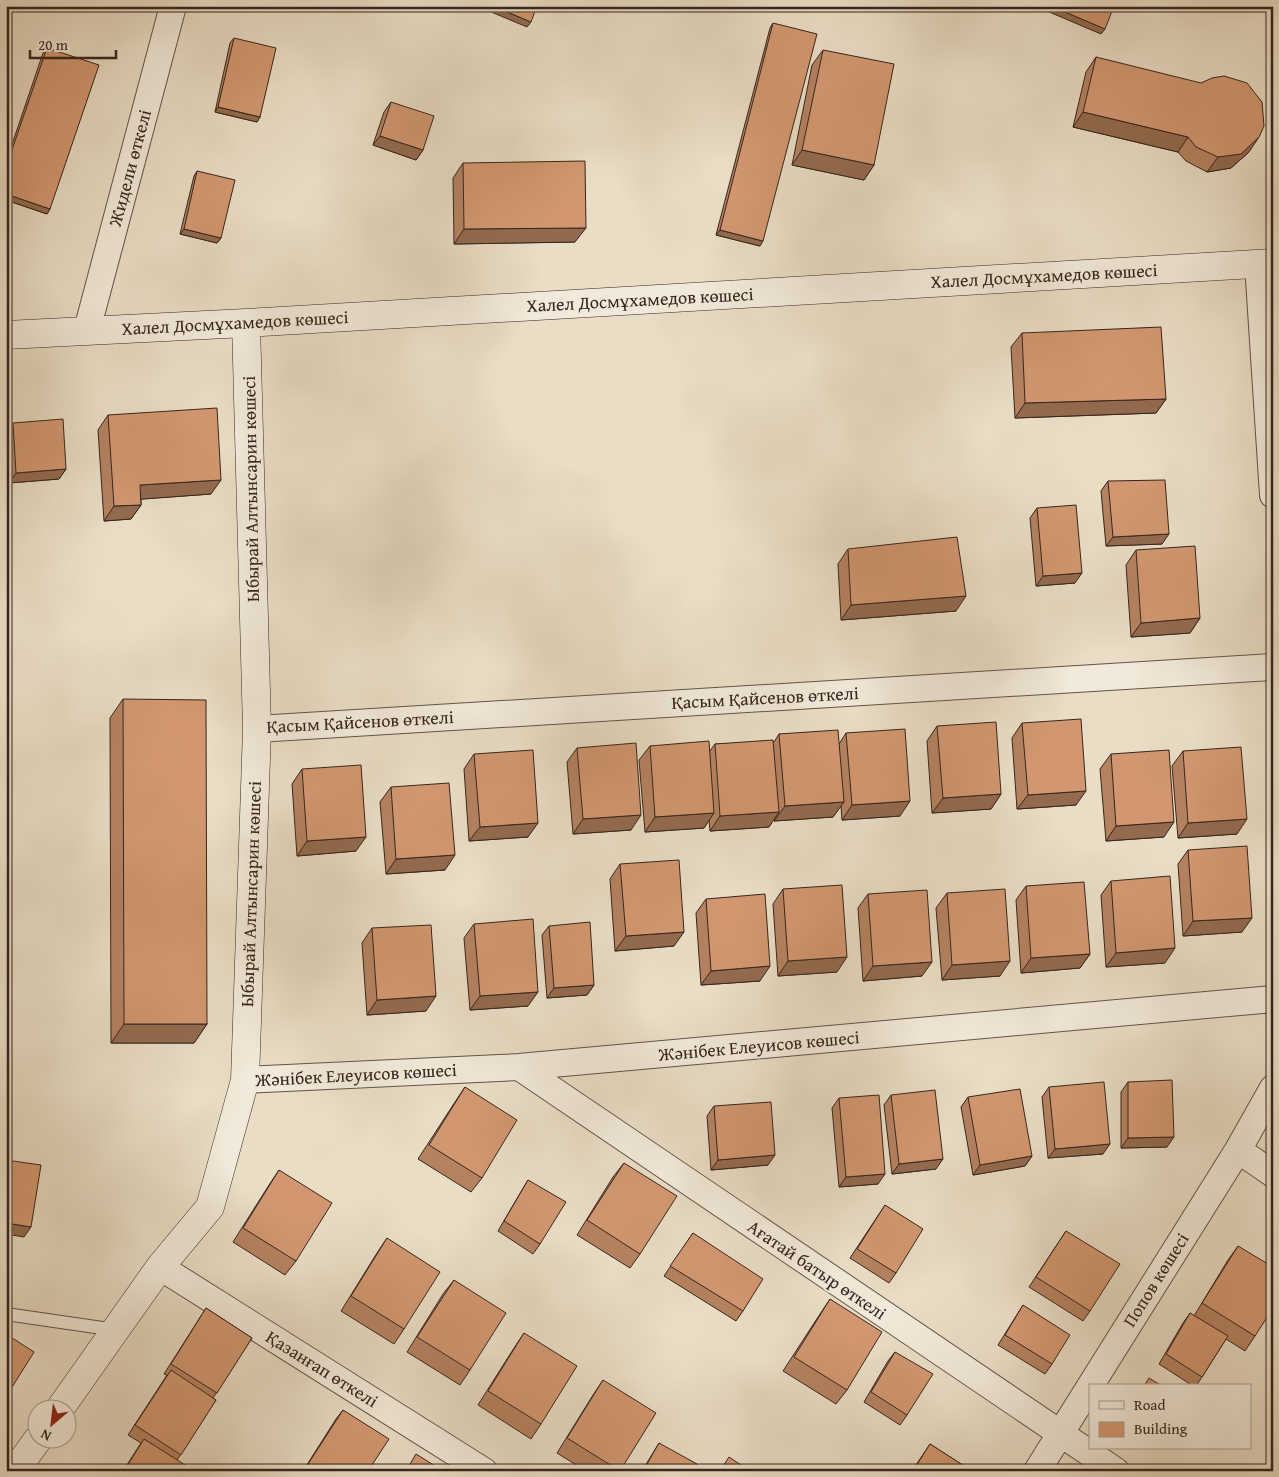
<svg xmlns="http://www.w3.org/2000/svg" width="1279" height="1477" font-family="'Gentium Book Plus',serif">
  <rect width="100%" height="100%" fill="#e9ddc5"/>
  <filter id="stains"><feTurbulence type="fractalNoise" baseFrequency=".004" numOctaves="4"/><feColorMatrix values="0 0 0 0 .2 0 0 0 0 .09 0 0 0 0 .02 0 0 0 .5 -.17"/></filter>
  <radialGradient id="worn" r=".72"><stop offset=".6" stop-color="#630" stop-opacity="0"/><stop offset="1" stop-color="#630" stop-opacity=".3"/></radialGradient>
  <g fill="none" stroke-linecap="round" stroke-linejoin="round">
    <g stroke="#645348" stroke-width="14">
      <path id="lane" d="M 6,1314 L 116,1330"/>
    </g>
    <g stroke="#645348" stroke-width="28">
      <path id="street" d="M 1258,264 L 1273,495
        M 87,330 L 173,6
        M 257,729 L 1273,667
        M 519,1067 L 1116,1471
        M 245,1080 L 519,1067 L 1273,999
        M 1238,1150 L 1273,1174
        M 160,1267 L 484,1471
        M 1037,1471 L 1238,1150 L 1273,1088"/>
    </g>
    <g stroke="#37251e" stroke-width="29">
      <path id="secondary" d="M 6,335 L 246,323 L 1273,263
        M 59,1410 L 160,1267 L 210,1207 L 245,1080 L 257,729 L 246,323
        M 15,1471 L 38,1439"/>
    </g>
    <use href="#lane" stroke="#f1e9d9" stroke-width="12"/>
    <use href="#street" stroke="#f1e9d9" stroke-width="26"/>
    <use href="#secondary" stroke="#f1e9d9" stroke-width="28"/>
  </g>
  <path fill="#b58260" stroke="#37251e" d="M 773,23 L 760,246 L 716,235 L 770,28 Z
    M 234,38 L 260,117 L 257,122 L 215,112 L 230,43 Z
    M 47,48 L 50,209 L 47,214 L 6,200 L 6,162 L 43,53 Z
    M 823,50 L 874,165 L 864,180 L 792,165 L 812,65 Z
    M 1096,57 L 1249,152 L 1231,168 L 1207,172 L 1186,161 L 1178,152 L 1073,127 L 1086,72 Z
    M 391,102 L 423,150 L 416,160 L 373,145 L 384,112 Z
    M 463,163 L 575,242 L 454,244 L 453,178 Z
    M 197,171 L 221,238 L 217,243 L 180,234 L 194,176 Z
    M 1022,333 L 1166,399 L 1156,413 L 1015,418 L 1011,347 Z
    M 108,415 L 211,494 L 141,499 L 141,505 L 131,519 L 104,521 L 98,430 Z
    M 13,423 L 66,469 L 59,479 L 9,483 L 6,432 Z
    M 1108,481 L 1162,544 L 1106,546 L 1101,491 Z
    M 1037,508 L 1075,583 L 1036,586 L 1030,518 Z
    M 848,549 L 956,611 L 841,620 L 838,564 Z
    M 1136,550 L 1200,618 L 1190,633 L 1131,637 L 1126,565 Z
    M 123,699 L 207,1024 L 194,1043 L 111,1043 L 110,718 Z
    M 1022,723 L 1076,805 L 1017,809 L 1012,738 Z
    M 937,726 L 1001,794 L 991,809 L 932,813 L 927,741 Z
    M 846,733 L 900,816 L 842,820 L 841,806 L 833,817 L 774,821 L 774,818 L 769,827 L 710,831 L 709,820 L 704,828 L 645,832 L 639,760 L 650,746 L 709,752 L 715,744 L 774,742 L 779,734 L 839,744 Z
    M 577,748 L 631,830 L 573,834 L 567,762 Z
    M 1183,751 L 1237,834 L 1178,838 L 1172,766 Z
    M 474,754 L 528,837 L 469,841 L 464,769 Z
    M 1111,754 L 1164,837 L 1106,841 L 1100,769 Z
    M 302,769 L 356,851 L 297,856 L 292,784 Z
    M 391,787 L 445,870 L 386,874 L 380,802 Z
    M 1188,850 L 1242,932 L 1183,936 L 1178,864 Z
    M 620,864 L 674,946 L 615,951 L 610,879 Z
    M 1111,881 L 1165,963 L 1106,967 L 1101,895 Z
    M 1026,886 L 1090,954 L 1080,968 L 1021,973 L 1016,900 Z
    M 783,889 L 837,972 L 778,976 L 773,904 Z
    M 947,893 L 1000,976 L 942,980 L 936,908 Z
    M 868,894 L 922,976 L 863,981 L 858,908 Z
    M 706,899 L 760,981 L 701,985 L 696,913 Z
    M 474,924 L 528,1006 L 470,1010 L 464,938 Z
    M 549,926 L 594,985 L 587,995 L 547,998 L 542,935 Z
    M 372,928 L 426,1011 L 367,1015 L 362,943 Z
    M 1128,1082 L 1167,1147 L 1121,1148 L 1121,1092 Z
    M 465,1087 L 482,1178 L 471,1192 L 418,1159 L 455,1102 Z
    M 1049,1087 L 1103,1154 L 1048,1158 L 1042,1097 Z
    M 891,1095 L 936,1169 L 892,1174 L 884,1105 Z
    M 968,1097 L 1032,1156 L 1025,1166 L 973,1175 L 961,1107 Z
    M 839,1098 L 878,1184 L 839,1187 L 832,1108 Z
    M 714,1106 L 768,1165 L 711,1170 L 707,1116 Z
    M 624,1163 L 640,1254 L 630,1268 L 577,1235 L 613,1177 Z
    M 279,1170 L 296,1261 L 285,1275 L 233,1242 L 269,1185 Z
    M 528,1180 L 540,1244 L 533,1254 L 498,1231 L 522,1190 Z
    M 885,1205 L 896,1273 L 889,1283 L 850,1258 Z
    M 1066,1231 L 1090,1311 L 1083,1321 L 1029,1287 Z
    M 693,1233 L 743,1311 L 736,1321 L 664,1276 Z
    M 387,1238 L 404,1329 L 394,1344 L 341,1311 L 377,1253 Z
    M 1238,1246 L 1255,1336 L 1245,1351 L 1226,1339 L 1202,1377 L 1196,1386 L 1193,1386 L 1159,1364 L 1183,1323 L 1190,1313 L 1194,1316 L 1228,1260 Z
    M 454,1280 L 470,1370 L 460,1385 L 407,1352 L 443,1294 Z
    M 830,1299 L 847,1390 L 836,1404 L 783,1371 L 820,1314 Z
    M 1023,1305 L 1052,1364 L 1045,1374 L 998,1345 Z
    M 206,1308 L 252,1338 L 213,1398 L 216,1400 L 177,1460 L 188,1471 L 123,1471 L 141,1443 L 128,1435 L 167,1375 L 164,1374 Z
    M 524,1333 L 541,1424 L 531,1439 L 478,1405 L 514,1348 Z
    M 895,1352 L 907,1415 L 900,1425 L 864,1402 L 888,1361 Z
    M 603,1380 L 620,1471 L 586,1471 L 557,1453 L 593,1395 Z
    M 343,1410 L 368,1471 L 303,1471 L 336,1419 Z
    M 659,1443 L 694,1471 L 642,1471 Z
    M 930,1444 L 972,1471 L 912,1471 Z"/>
  <path fill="#936a4e" stroke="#37251e" d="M 477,6 L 493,6 L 531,22 L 527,27 Z
    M 1035,6 L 1051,6 L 1105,29 L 1101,34 Z
    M 218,107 L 260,117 L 257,122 L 215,112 Z
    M 1083,112 L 1188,137 L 1178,152 L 1073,127 Z
    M 380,136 L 423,150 L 416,160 L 373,145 Z
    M 1259,137 L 1249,152 L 1231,168 L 1207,172 L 1218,157 Z
    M 802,150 L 874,165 L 864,180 L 792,165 Z
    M 6,194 L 50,209 L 47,214 L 6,200 Z
    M 586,228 L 575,242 L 454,244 L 464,229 Z
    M 184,229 L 221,238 L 217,243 L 180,234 Z
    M 720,230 L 763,241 L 760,246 L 716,235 Z
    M 1166,399 L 1156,413 L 1015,418 L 1025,403 Z
    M 66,469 L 59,479 L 9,483 L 16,473 Z
    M 221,480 L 211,494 L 130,500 L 140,485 Z
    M 141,505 L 131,519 L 104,521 L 114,506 Z
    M 1169,534 L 1162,544 L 1106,546 L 1113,537 Z
    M 1082,573 L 1075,583 L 1036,586 L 1043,576 Z
    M 966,596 L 956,611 L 841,620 L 851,605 Z
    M 1200,618 L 1190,633 L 1131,637 L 1141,623 Z
    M 1086,791 L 1076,805 L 1017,809 L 1028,795 Z
    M 1001,794 L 991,809 L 932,813 L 943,798 Z
    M 910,801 L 900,816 L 842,820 L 852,805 Z
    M 844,802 L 833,817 L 774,821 L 785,806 Z
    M 779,812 L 769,827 L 710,831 L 720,816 Z
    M 714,813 L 704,828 L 645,832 L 655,817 Z
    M 641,815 L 631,830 L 573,834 L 583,819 Z
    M 1247,819 L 1237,834 L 1178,838 L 1188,823 Z
    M 1174,822 L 1164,837 L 1106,841 L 1116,826 Z
    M 538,823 L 528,837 L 469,841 L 480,827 Z
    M 366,837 L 356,851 L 297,856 L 307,841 Z
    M 455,855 L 445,870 L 386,874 L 396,859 Z
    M 1252,918 L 1242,932 L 1183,936 L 1193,921 Z
    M 684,932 L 674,946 L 615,951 L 626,936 Z
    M 1175,948 L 1165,963 L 1106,967 L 1116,953 Z
    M 1090,954 L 1080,968 L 1021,973 L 1031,958 Z
    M 847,957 L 837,972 L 778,976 L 788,961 Z
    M 1010,961 L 1000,976 L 942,980 L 952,965 Z
    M 932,962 L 922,976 L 863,981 L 873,966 Z
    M 770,966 L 760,981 L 701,985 L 711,971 Z
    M 594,985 L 587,995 L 547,998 L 554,988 Z
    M 538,992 L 528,1006 L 470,1010 L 480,996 Z
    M 436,996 L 426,1011 L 367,1015 L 377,1000 Z
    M 124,1024 L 207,1024 L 194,1043 L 111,1043 Z
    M 1174,1137 L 1167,1147 L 1121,1148 L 1128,1138 Z
    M 1110,1144 L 1103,1154 L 1048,1158 L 1055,1149 Z
    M 775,1155 L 768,1165 L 711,1170 L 718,1160 Z
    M 1032,1156 L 1025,1166 L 973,1175 L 980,1165 Z
    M 943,1159 L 936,1169 L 892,1174 L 899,1164 Z
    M 885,1174 L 878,1184 L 839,1187 L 846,1177 Z
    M 6,1223 L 31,1227 L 24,1237 L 6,1234 Z"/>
  <path fill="#d29770" stroke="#37251e" d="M 493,6 L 537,6 L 531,22 Z
    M 1051,6 L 1114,6 L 1105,29 Z
    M 773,23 L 817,34 L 763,241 L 720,230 Z
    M 234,38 L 276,48 L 260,117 L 218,107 Z
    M 47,48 L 99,65 L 50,209 L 6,194 L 6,167 Z
    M 823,50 L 894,64 L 874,165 L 802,150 Z
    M 1096,57 L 1201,83 L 1212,78 L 1224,76 L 1247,83 L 1262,102 L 1264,126 L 1259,137 L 1241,154 L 1218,157 L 1196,147 L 1188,137 L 1083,112 Z
    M 391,102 L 434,116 L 423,150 L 380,136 Z
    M 585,161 L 586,228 L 464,229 L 463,163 Z
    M 197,171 L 235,180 L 221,238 L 184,229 Z
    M 1161,327 L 1166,399 L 1025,403 L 1022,333 Z
    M 217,408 L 221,480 L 140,485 L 141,505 L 114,506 L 108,415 Z
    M 63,419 L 66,469 L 16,473 L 13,423 Z
    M 1165,480 L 1169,534 L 1113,537 L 1108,481 Z
    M 1076,505 L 1082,573 L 1043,576 L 1037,508 Z
    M 957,537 L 966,596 L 851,605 L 848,549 Z
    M 1195,546 L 1200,618 L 1141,623 L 1136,550 Z
    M 123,699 L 206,700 L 207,1024 L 124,1024 Z
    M 1081,719 L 1086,791 L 1028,795 L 1022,723 Z
    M 996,722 L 1001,794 L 943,798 L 937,726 Z
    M 905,729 L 910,801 L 852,805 L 846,733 Z
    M 838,730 L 844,802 L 785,806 L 779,734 Z
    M 773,740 L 779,812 L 720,816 L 715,744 Z
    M 709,741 L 714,813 L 655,817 L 650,746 Z
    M 636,743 L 641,815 L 583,819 L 577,748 Z
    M 1241,747 L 1247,819 L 1188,823 L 1183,751 Z
    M 533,750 L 538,823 L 480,827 L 474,754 Z
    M 1169,750 L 1174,822 L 1116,826 L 1111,754 Z
    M 361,765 L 366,837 L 307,841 L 302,769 Z
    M 449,783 L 455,855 L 396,859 L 391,787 Z
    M 1247,846 L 1252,918 L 1193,921 L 1188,850 Z
    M 679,860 L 684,932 L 626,936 L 620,864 Z
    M 1170,876 L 1175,948 L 1116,953 L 1111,881 Z
    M 1084,882 L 1090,954 L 1031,958 L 1026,886 Z
    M 842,885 L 847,957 L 788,961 L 783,889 Z
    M 1005,889 L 1010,961 L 952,965 L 947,893 Z
    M 927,890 L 932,962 L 873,966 L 868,894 Z
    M 765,894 L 770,966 L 711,971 L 706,899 Z
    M 533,919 L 538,992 L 480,996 L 474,924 Z
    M 590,922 L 594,985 L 554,988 L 549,926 Z
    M 431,925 L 436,996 L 377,1000 L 372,928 Z
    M 1172,1080 L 1174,1137 L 1128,1138 L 1128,1082 Z
    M 1104,1082 L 1110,1144 L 1055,1149 L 1049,1087 Z
    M 465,1087 L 517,1120 L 482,1178 L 429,1145 Z
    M 1020,1089 L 1032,1156 L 980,1165 L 968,1097 Z
    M 935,1090 L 943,1159 L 899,1164 L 891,1095 Z
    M 879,1095 L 885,1174 L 846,1177 L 839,1098 Z
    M 771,1102 L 775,1155 L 718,1160 L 714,1106 Z
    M 6,1160 L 41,1165 L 31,1227 L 6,1223 Z
    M 624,1163 L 677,1196 L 640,1254 L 587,1220 Z
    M 279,1170 L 332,1203 L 296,1261 L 243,1228 Z
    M 528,1180 L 566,1202 L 540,1244 L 504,1221 Z
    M 885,1205 L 923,1229 L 896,1273 L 857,1249 Z
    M 1066,1231 L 1120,1264 L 1090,1311 L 1036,1277 Z
    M 693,1233 L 763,1279 L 743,1311 L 670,1266 Z
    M 387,1238 L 440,1272 L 404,1329 L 351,1296 Z
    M 1238,1246 L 1273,1267 L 1273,1308 L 1255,1336 L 1202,1303 Z
    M 454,1280 L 506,1313 L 470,1370 L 417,1337 Z
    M 830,1299 L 882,1332 L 847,1390 L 794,1357 Z
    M 1023,1305 L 1070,1335 L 1052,1364 L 1005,1335 Z
    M 206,1308 L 252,1338 L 217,1393 L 171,1364 Z
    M 1190,1313 L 1228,1336 L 1202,1377 L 1166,1354 Z
    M 524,1333 L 577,1366 L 541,1424 L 488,1391 Z
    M 6,1334 L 34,1352 L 9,1392 L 6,1391 Z
    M 895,1352 L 933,1374 L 907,1415 L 871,1392 Z
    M 171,1370 L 216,1400 L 181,1455 L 135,1425 Z
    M 1149,1378 L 1162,1386 L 1144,1386 Z
    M 603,1380 L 656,1413 L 620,1471 L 567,1438 Z
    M 343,1410 L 389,1439 L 368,1471 L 317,1471 L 308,1464 Z
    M 144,1439 L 190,1468 L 188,1471 L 124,1471 Z
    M 659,1443 L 697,1464 L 694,1471 L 643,1471 Z
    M 930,1444 L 972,1471 L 913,1471 Z
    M 416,1454 L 443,1471 L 406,1471 Z
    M 729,1457 L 750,1471 L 720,1471 Z"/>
  <g text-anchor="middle" stroke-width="4" stroke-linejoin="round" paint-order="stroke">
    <g font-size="18" fill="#37251e" stroke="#f1e9d9">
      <text transform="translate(130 168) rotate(-75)" y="6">Жидели өткелі</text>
      <text transform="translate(1044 276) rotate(-3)" y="6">Халел Досмұхамедов көшесі</text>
      <text transform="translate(640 300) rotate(-3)" y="6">Халел Досмұхамедов көшесі</text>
      <text transform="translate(235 323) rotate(-3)" y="6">Халел Досмұхамедов көшесі</text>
      <text transform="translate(251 489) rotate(-91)" y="6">Ыбырай Алтынсарин көшесі</text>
      <text transform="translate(765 698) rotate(-3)" y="6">Қасым Қайсенов өткелі</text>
      <text transform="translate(360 722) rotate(-3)" y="6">Қасым Қайсенов өткелі</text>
      <text transform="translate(251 894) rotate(-88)" y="6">Ыбырай Алтынсарин көшесі</text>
      <text transform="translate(759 1046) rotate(-5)" y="6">Жәнібек Елеуисов көшесі</text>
      <text transform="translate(356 1075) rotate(-3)" y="6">Жәнібек Елеуисов көшесі</text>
      <text transform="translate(817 1270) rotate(34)" y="6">Ағатай батыр өткелі</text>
      <text transform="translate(1156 1280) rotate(-58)" y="6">Попов көшесі</text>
      <text transform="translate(322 1369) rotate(32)" y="6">Қазанғап өткелі</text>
    </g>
  </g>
  <rect width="1279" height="1477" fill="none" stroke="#e9ddc5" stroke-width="25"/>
  <rect x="8" y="8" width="1264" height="1462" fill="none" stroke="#37251e" stroke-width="2.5"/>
  <rect x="12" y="12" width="1254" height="1452" fill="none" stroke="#37251e"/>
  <rect x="1089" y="1384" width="162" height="65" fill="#f1e9d9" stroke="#a79b8e"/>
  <rect x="1099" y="1401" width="25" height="8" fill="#f1e9d9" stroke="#a79b8e"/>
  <text x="1134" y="1410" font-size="15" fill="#37251e">Road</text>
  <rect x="1099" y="1422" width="25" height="15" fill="#d29770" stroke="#a79b8e"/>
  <text x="1134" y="1434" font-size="15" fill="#37251e">Building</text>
  <g transform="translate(52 1424) rotate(208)"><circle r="24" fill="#f1e9d9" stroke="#a79b8e"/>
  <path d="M0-4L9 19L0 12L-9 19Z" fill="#8f2418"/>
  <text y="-8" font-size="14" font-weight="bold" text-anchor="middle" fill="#37251e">N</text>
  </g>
  <path d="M30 50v8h86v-8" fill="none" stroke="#37251e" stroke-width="2.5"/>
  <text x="38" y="50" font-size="15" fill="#37251e" stroke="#f1e9d9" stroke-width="4" paint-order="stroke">20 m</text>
  <rect width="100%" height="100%" filter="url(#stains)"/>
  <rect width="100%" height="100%" fill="url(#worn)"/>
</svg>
